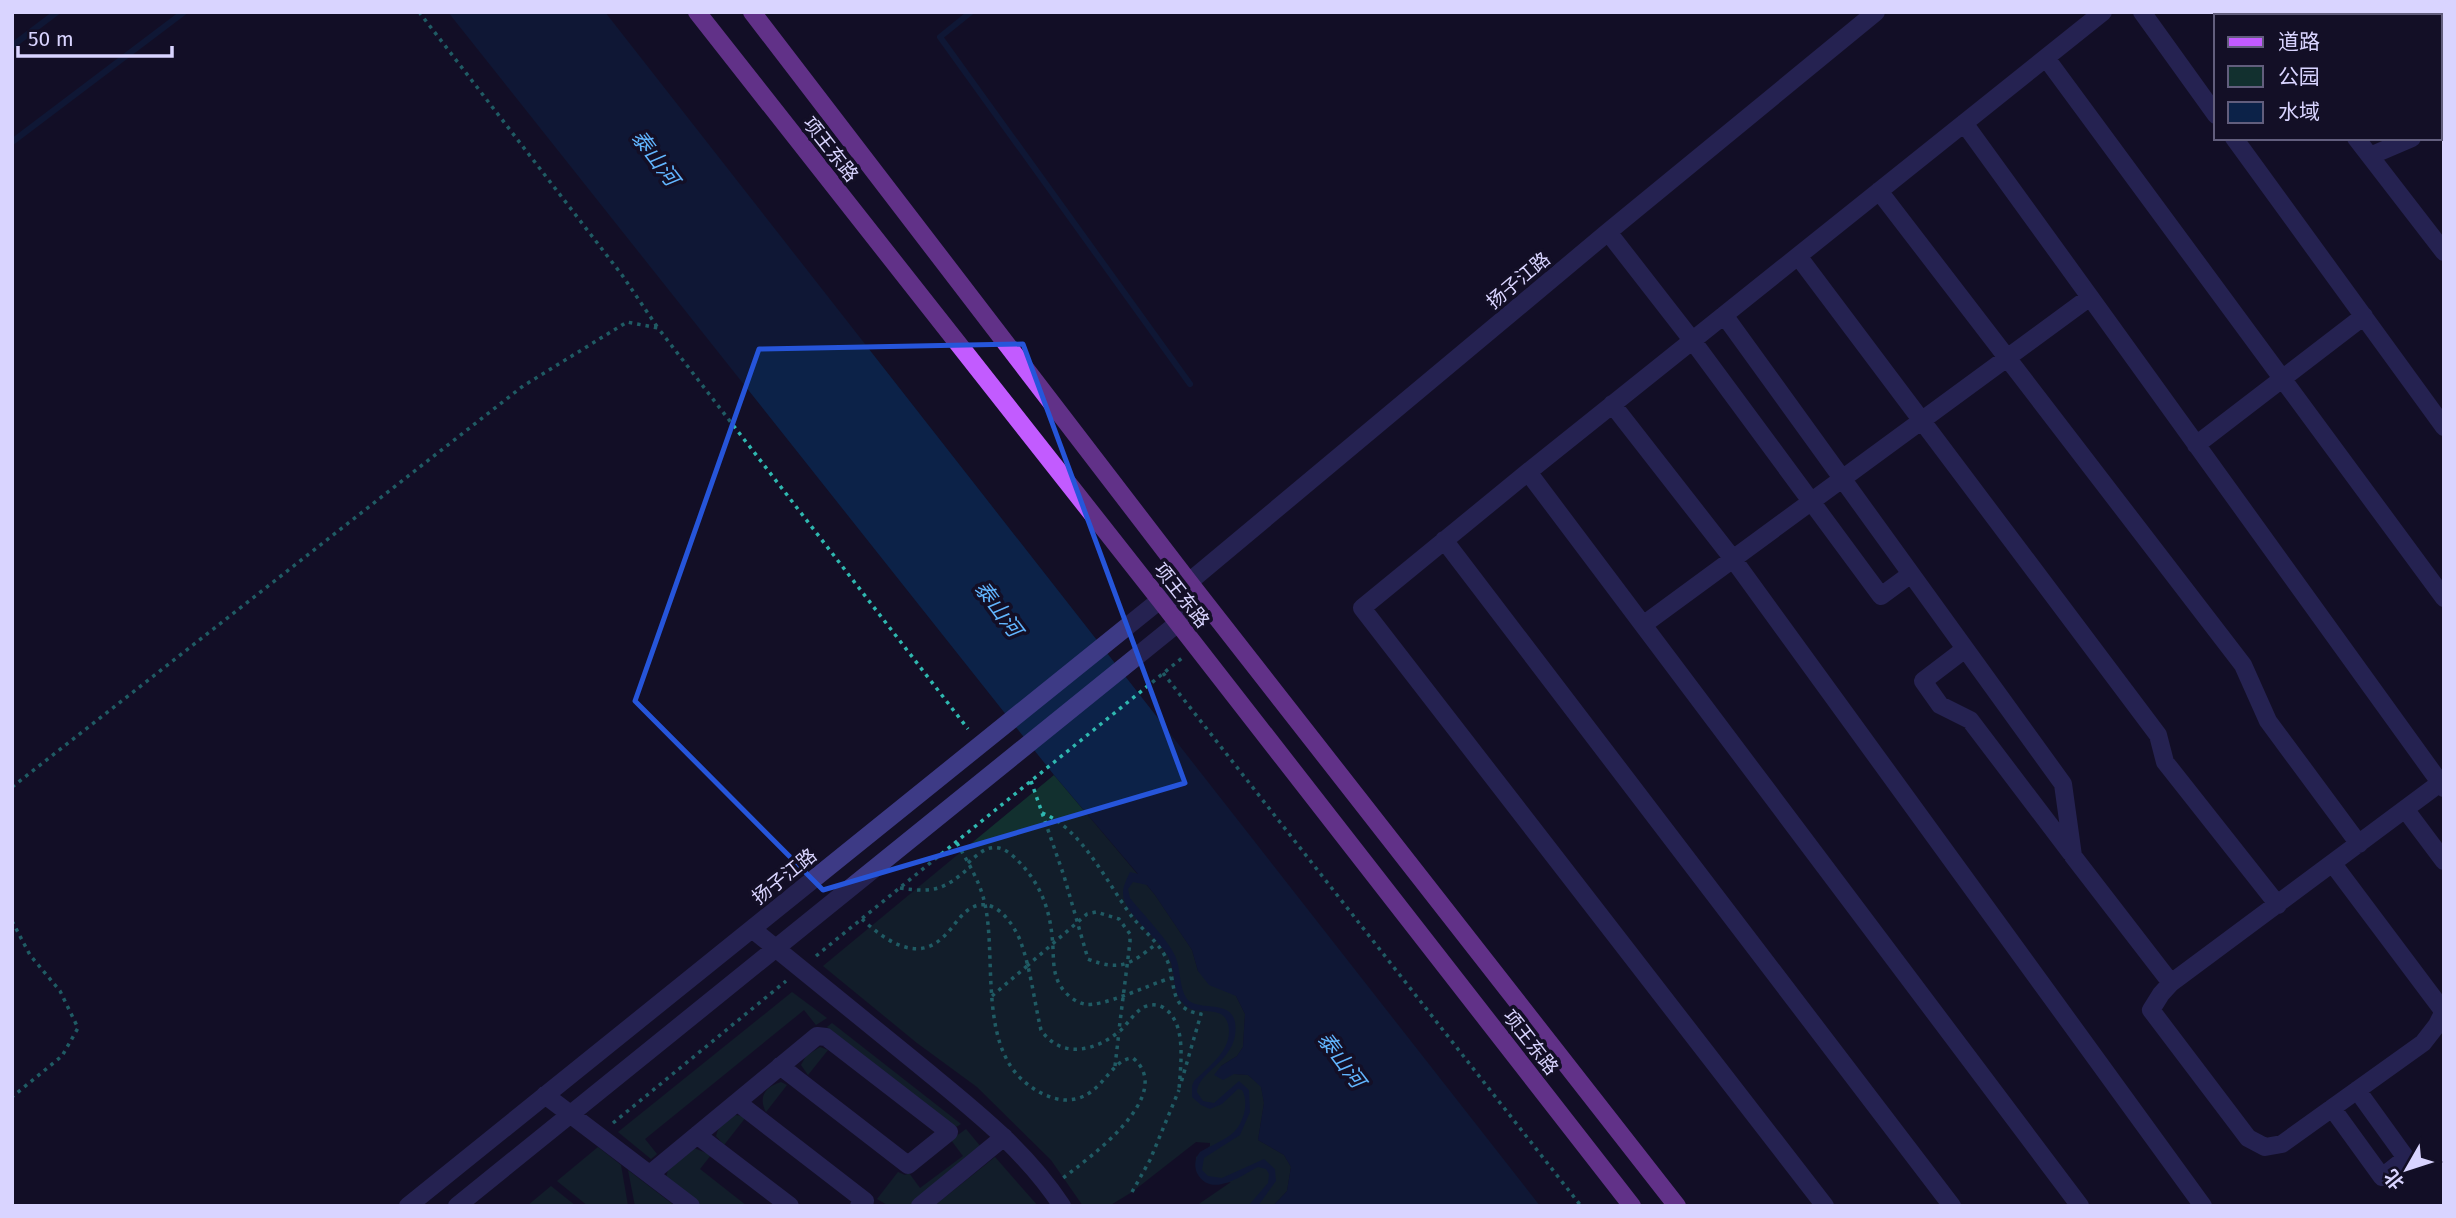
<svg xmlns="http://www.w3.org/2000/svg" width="2456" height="1218" font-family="'Fira Sans','Noto Sans SC',sans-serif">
  <rect width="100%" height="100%" fill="#130f26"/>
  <path fill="#12302f" d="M 1054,775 L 1155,895 L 1192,950 L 1198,971 L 1236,996 L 1245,1014 L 1243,1047 L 1237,1056 L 1221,1066 L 1234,1074 L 1248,1075 L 1261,1086 L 1264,1103 L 1258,1140 L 1284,1155 L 1291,1167 L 1287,1191 L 1273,1206 L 1196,1206 L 1231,1182 C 1210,1186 1194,1183 1196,1157 L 1210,1146 L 1210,1143 L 1196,1142 L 1132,1192 L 1109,1206 L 1083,1206 L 1051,1160 L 977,1087 L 917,1043 L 823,966 Z
    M 792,992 L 827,1018 L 816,1025 L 804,1010 L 645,1139 L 657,1154 L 651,1159 L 618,1132 Z
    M 832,1023 L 961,1124 L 956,1127 L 827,1027 Z
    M 820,1047 L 828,1050 L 808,1075 L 801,1065 L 806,1056 Z
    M 781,1082 L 787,1085 L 766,1112 C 758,1097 765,1087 781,1082 Z
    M 736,1115 L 746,1117 L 724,1145 L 716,1136 C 719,1125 725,1118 736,1115 Z
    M 966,1129 L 981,1147 L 912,1206 L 889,1206 L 877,1199 L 898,1172 L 905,1175 L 909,1173 L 920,1188 L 963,1156 L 951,1140 Z
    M 598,1147 L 621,1165 L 628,1206 L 588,1206 L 557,1181 Z
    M 694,1148 L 711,1155 L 700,1169 L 747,1206 L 702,1206 L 666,1178 L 669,1166 Z
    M 995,1157 L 1038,1206 L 934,1206 Z
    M 628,1170 L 675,1206 L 635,1206 Z
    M 551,1186 L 576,1206 L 527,1206 Z"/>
  <path fill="#0c2248" d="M 448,12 L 605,12 L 1540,1206 L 1273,1206 L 1287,1191 L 1291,1167 L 1284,1155 L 1258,1140 L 1264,1103 L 1261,1087 L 1248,1075 L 1234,1074 L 1223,1080 L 1214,1075 L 1221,1066 L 1237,1056 L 1243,1047 L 1245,1014 L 1236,996 L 1209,985 L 1198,971 L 1192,950 L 1155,895 L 1147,885 L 1133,882 L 1128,889 L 1130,898 C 1141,912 1171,943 1176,958 C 1181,971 1179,988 1187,999 C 1200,1014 1241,994 1235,1036 C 1230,1063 1198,1073 1197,1092 L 1203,1101 L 1214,1103 L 1239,1081 L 1249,1090 L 1250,1112 L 1240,1135 L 1204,1158 L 1202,1170 L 1208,1176 L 1222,1178 L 1264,1159 L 1275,1169 L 1276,1181 L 1258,1206 L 1248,1206 L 1268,1183 L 1269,1174 L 1266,1169 L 1258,1167 C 1242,1175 1211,1199 1197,1173 C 1194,1166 1195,1158 1200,1152 C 1210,1146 1225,1140 1234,1132 C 1244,1122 1249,1102 1242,1090 L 1238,1089 L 1222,1104 L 1210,1109 L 1201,1105 L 1192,1097 L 1192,1086 L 1194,1081 C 1210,1065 1234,1049 1228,1024 C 1226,1018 1223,1014 1218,1013 C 1205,1009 1192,1014 1183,1003 C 1171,990 1176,971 1169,958 C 1160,939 1123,914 1123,893 C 1123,885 1127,879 1130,872 L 1138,874 L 1054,775 Z"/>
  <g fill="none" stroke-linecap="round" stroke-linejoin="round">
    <path stroke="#0c2248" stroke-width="6" d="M 971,12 L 940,37 L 1190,384
      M 12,46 L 57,12
      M 12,142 L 184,12"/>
    <path stroke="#2fb8b0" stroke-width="3.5" stroke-dasharray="3.5 5" stroke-linecap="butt" d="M 419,12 L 622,275 L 658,328
      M 1163,673 L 1581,1206
      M 1031,781 L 1064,876 L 1088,959 C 1120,972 1131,964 1156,944
      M 12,787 L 523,386 L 627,322 L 658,328 L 968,729
      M 1042,813 C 1082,828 1108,885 1133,918 C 1144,931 1160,944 1167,960 C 1177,983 1167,1009 1201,1014 L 1181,1083
      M 957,843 C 967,861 979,880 984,900 C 998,955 976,1049 1030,1086 C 1039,1093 1052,1099 1064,1100 C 1103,1101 1108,1059 1133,1058 C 1177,1095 1089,1158 1063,1178
      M 968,863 C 983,849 995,840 1013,856 C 1037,878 1049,904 1052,936 C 1054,950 1052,966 1057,979 C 1061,990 1072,1001 1084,1004 C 1102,1008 1150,984 1171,978
      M 900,888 C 934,893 944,890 970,867
      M 862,919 C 883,939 916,963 942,938 C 952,930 958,917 968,910 C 992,893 1012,921 1020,940 C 1031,969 1034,1001 1041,1030 C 1062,1060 1096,1051 1121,1030 C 1129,1022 1134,1013 1144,1007 C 1151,1004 1158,1004 1164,1008 C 1188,1024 1180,1067 1179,1091
      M 12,921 L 30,955 L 60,991 L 78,1028 L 62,1056 L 12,1097
      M 816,956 L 1182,658
      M 992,996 L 1027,966
      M 1115,1066 L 1119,1032
      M 613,1123 L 786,981
      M 1132,1192 L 1150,1160 L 1179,1090"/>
    <path stroke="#3d3a85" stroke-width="18" d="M 2142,12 L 2216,115
      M 2260,12 L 2263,16
      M 2046,58 L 2444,598
      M 1964,123 L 2090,297
      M 2440,126 L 2444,125
      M 2234,138 L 2444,427
      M 2356,138 L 2444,252
      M 2370,156 L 2412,138
      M 1879,191 L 2243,665 L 2268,721 L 2359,844
      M 1608,232 L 1692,340 L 1881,596 L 1911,574
      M 1798,256 L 2158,735 L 2165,762 L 2278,905
      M 1724,315 L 2063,784 L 2073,856 L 2171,983
      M 1612,404 L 1733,559 L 2203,1206
      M 2196,445 L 2364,316
      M 1528,472 L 2080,1206
      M 1444,540 L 1952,1206
      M 1643,625 L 2090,297 L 2444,788
      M 1965,649 L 1923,681 L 1940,705 L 1970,720 L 2071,853
      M 2440,783 L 2171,983 L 2161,994 L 2151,1010 L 2248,1138 L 2265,1147 L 2282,1144 L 2423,1043 L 2437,1025 L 2444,1011
      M 2405,809 L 2444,861
      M 2333,864 L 2444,1012
      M 752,929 C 807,974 862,1019 918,1064 C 970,1107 1024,1148 1062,1206
      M 545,1095 L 691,1206
      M 737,1102 L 865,1201 L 859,1206
      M 2332,1108 L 2382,1177 L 2406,1158 L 2357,1090
      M 697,1135 L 790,1206
      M 650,1174 L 817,1036 L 826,1037 L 949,1132 L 908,1165 L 780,1066
      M 408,1206 L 1160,600 L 1189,582 L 1608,232 L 1876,12
      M 457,1206 L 1178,623 L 1189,582
      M 920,1206 L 1004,1137
      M 1825,1206 L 1362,608 L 1528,472 L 2103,12"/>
    <path stroke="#c25bff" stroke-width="18" d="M 697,12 L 1160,600 L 1632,1206
      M 752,12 L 1189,582 L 1677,1206"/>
    <path stroke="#2fb8b0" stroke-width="3.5" stroke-dasharray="3.5 5" stroke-linecap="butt" d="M 1027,966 L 1087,914 L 1096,912 L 1119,919 L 1130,934 L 1130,942 L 1119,1030"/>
  </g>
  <path d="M0 0H2456V1218H0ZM 1023,344 L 1185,783 L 823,890 L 635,701 L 759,349 Z" fill="#130f26" fill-opacity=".55" fill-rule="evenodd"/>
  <path fill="none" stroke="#2655da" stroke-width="5" stroke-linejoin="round" d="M 1023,344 L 1185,783 L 823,890 L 635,701 L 759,349 Z"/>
  <g text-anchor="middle" stroke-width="7" stroke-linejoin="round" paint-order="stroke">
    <g font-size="19" fill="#d9d4ff" stroke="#130f26">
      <text transform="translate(831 149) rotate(52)" y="7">项王东路</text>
      <text transform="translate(1518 280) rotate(-40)" y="7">扬子江路</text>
      <text transform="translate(1182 595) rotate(52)" y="7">项王东路</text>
      <text transform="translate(784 876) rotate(-39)" y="7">扬子江路</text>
      <text transform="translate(1531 1042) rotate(52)" y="7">项王东路</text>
    </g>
    <g font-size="21" font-style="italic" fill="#62b6ff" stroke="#130f26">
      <text transform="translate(655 158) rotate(53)" y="7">泰山河</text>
      <text transform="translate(998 609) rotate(53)" y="7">泰山河</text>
      <text transform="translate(1341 1060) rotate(53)" y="7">泰山河</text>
    </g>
  </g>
  <rect width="2456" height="1218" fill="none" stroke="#d9d4ff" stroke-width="28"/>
  <rect x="2214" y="14" width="228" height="126" fill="#130f26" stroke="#625e7d" stroke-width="2"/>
  <rect x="2228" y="37" width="35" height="10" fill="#c25bff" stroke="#625e7d" stroke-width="2"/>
  <text x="2278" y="49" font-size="21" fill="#d9d4ff">道路</text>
  <rect x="2228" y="66" width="35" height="21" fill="#12302f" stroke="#625e7d" stroke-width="2"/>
  <text x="2278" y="84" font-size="21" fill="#d9d4ff">公园</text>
  <rect x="2228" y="102" width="35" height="21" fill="#0c2248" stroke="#625e7d" stroke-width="2"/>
  <text x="2278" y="119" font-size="21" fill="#d9d4ff">水域</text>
  <g transform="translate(2407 1169) rotate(231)" stroke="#130f26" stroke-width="5" paint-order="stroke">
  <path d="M0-5L12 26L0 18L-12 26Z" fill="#d9d4ff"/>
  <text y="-10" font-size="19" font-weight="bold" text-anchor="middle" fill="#d9d4ff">北</text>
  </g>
  <path d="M18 46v10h154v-10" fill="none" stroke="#d9d4ff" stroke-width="3.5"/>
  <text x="28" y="46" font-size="21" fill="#d9d4ff" stroke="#130f26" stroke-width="5" paint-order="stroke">50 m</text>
</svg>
